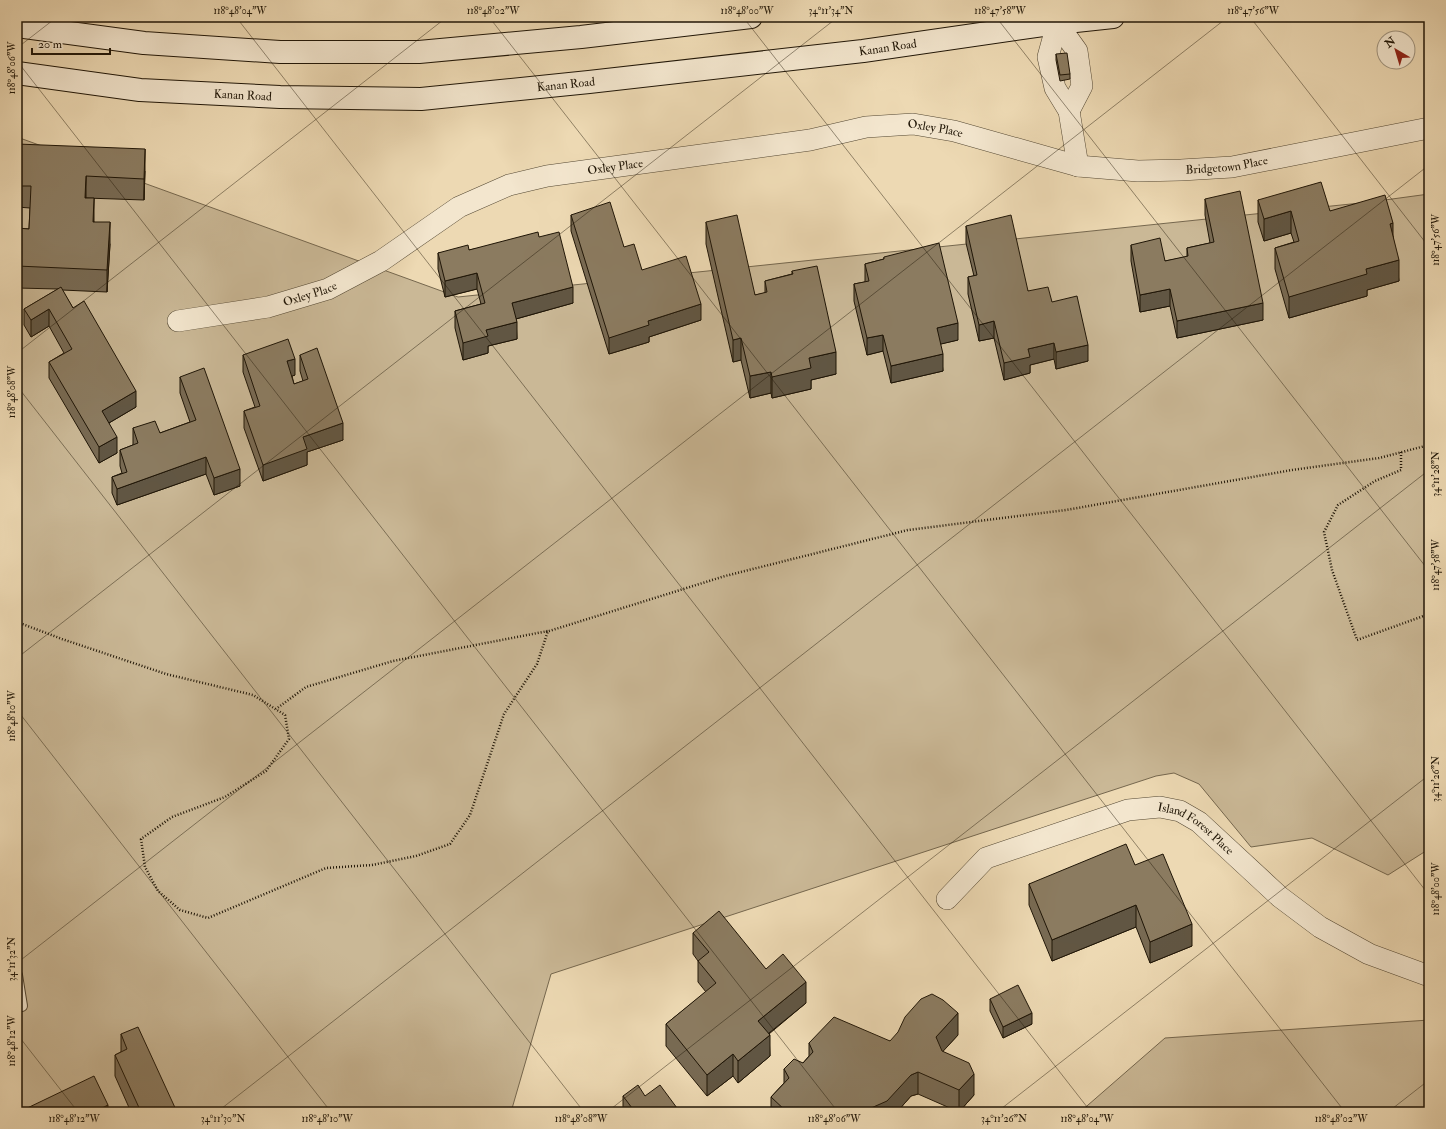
<svg xmlns="http://www.w3.org/2000/svg" width="1446" height="1129" font-family="'IM FELL Double Pica',serif">
  <rect width="100%" height="100%" fill="#edd9b3"/>
  <filter id="stains"><feTurbulence type="fractalNoise" baseFrequency=".005" numOctaves="4"/><feColorMatrix values="0 0 0 0 .2 0 0 0 0 .09 0 0 0 0 .02 0 0 0 .5 -.17"/></filter>
  <radialGradient id="worn" r=".72"><stop offset=".6" stop-color="#630" stop-opacity="0"/><stop offset="1" stop-color="#630" stop-opacity=".3"/></radialGradient>
  <path fill="#cab896" stroke="#75674e" d="M 17,137 L 458,297 L 1370,202 L 1429,194 L 1429,849 L 1388,875 L 1312,838 L 1251,847 L 1199,784 L 1174,773 L 1156,776 L 551,974 L 511,1112 L 17,1112 Z
    M 1429,1020 L 1429,1112 L 1080,1112 L 1165,1038 Z"/>
  <g fill="none" stroke-linecap="round" stroke-linejoin="round">
    <g stroke="#534732" stroke-width="12">
      <path id="lane" d="M 17,975 L 22,1006"/>
    </g>
    <g stroke="#534732" stroke-width="22">
      <g id="street">
        <path id="s1" d="M 1059,17 L 1048,57 L 1055,88 L 1069,111 L 1078,166 L 1138,171 L 1181,170 L 1232,167 L 1429,128"/>
        <path d="M 1057,23 L 1077,51 L 1082,86 L 1069,111"/>
        <path id="s2" d="M 178,321 L 268,307 L 328,289 L 381,261 L 459,207 L 509,185 L 547,176 L 810,140 L 866,127 L 913,124 L 954,131 L 1078,166"/>
        <path id="s3" d="M 947,899 L 986,858 L 1128,810 L 1160,807 L 1180,811 L 1199,822 L 1280,897 L 1320,927 L 1369,954 L 1429,976"/>
      </g>
    </g>
    <g stroke="#201607" stroke-width="24">
      <g id="secondary">
        <path d="M 17,26 L 144,43 L 280,52 L 419,52 L 581,37 L 751,17"/>
        <path id="s4" d="M 17,73 L 140,90 L 280,97 L 421,99 L 589,82 L 863,51 L 1057,23 L 1113,17"/>
      </g>
    </g>
    <path stroke="#201607" stroke-width="2.5" stroke-dasharray="1 2" stroke-linecap="butt" d="M 1401,452 L 1401,470 L 1375,481 L 1338,505 L 1324,532 L 1332,570 L 1357,640 L 1429,614
      M 17,622 L 62,639 L 166,674 L 253,695 L 285,715 L 289,739 L 266,771 L 225,797 L 172,817 L 141,839 L 145,867 L 158,891 L 180,910 L 208,918 L 326,868 L 372,865 L 416,856 L 450,844 L 470,815 L 504,714 L 537,664 L 548,631 L 393,661 L 306,687 L 276,709
      M 546,632 L 725,576 L 908,530 L 1066,510 L 1292,470 L 1379,458 L 1429,445"/>
    <use href="#lane" stroke="#f3e6ce" stroke-width="10"/>
    <use href="#street" stroke="#f3e6ce" stroke-width="21"/>
    <use href="#secondary" stroke="#f3e6ce" stroke-width="22"/>
  </g>
  <path fill="#786a53" stroke="#201607" d="M 1056,54 L 1070,74 L 1070,79 L 1060,81 L 1056,60 Z
    M 17,144 L 145,171 L 144,200 L 86,198 L 94,222 L 110,244 L 107,292 L 62,290 L 73,308 L 136,407 L 109,423 L 117,453 L 99,463 L 49,378 L 49,362 L 64,353 L 49,326 L 31,337 L 24,325 L 24,309 L 58,289 L 17,288 L 17,228 L 29,229 L 30,208 L 17,207 Z
    M 1205,199 L 1263,320 L 1177,338 L 1170,306 L 1140,312 L 1131,261 L 1131,245 L 1165,261 L 1187,257 L 1187,248 L 1210,243 L 1205,215 Z
    M 1258,200 L 1330,211 L 1393,236 L 1399,281 L 1367,290 L 1367,296 L 1289,318 L 1275,269 L 1275,248 L 1294,242 L 1291,233 L 1264,241 L 1258,222 Z
    M 571,215 L 624,247 L 642,270 L 701,320 L 649,337 L 649,342 L 609,354 L 571,231 Z
    M 706,222 L 755,295 L 765,293 L 765,281 L 792,274 L 792,271 L 836,374 L 811,380 L 811,389 L 772,398 L 771,393 L 750,398 L 741,360 L 733,362 L 706,244 Z
    M 966,226 L 1028,291 L 1052,302 L 1088,361 L 1056,369 L 1054,359 L 1030,365 L 1030,373 L 1004,380 L 994,338 L 979,341 L 968,294 L 968,277 L 974,276 L 966,243 Z
    M 539,237 L 573,303 L 516,319 L 517,339 L 488,346 L 488,353 L 463,360 L 455,328 L 455,311 L 481,304 L 477,289 L 445,297 L 438,269 L 438,253 L 469,250 Z
    M 884,257 L 958,340 L 940,344 L 943,371 L 891,383 L 883,351 L 867,355 L 854,301 L 854,284 L 865,282 L 865,264 L 884,259 Z
    M 243,355 L 295,375 L 292,376 L 294,384 L 303,381 L 300,371 L 300,355 L 343,440 L 307,452 L 307,465 L 263,481 L 244,428 L 244,411 L 255,407 L 243,372 Z
    M 180,377 L 240,486 L 214,495 L 206,474 L 117,505 L 112,493 L 112,477 L 122,473 L 120,466 L 120,450 L 133,445 L 133,428 L 160,433 L 190,422 L 180,393 Z
    M 1135,865 L 1192,946 L 1150,963 L 1136,927 L 1052,961 L 1029,905 L 1029,884 Z
    M 693,933 L 766,969 L 806,1003 L 769,1034 L 770,1056 L 738,1083 L 733,1076 L 707,1096 L 666,1046 L 666,1024 L 706,992 L 698,982 L 698,961 L 693,954 Z
    M 990,999 L 1032,1024 L 1003,1038 L 990,1011 Z
    M 121,1034 L 177,1112 L 131,1112 L 115,1076 L 115,1055 L 121,1052 Z
    M 958,1035 L 943,1051 L 974,1095 L 959,1112 L 918,1094 L 911,1096 L 897,1112 L 771,1112 L 771,1097 L 784,1083 L 784,1069 L 803,1063 L 809,1056 L 809,1043 L 890,1041 Z
    M 623,1096 L 645,1096 L 677,1112 L 627,1112 L 623,1107 Z"/>
  <path fill="#615643" stroke="#201607" d="M 145,149 L 145,171 L 144,200 L 144,179 Z
    M 86,176 L 86,198 L 85,198 Z
    M 94,198 L 94,220 L 93,243 L 93,222 Z
    M 1291,211 L 1291,233 L 1264,241 L 1264,219 Z
    M 110,222 L 110,244 L 107,292 L 107,270 Z
    M 1393,223 L 1393,245 L 1390,224 Z
    M 1399,260 L 1399,281 L 1367,290 L 1367,296 L 1289,318 L 1289,297 L 1366,269 Z
    M 477,273 L 477,289 L 445,297 L 445,281 Z
    M 573,287 L 573,303 L 512,320 L 512,303 Z
    M 1170,289 L 1170,306 L 1140,312 L 1140,295 Z
    M 1263,303 L 1263,320 L 1177,338 L 1177,321 Z
    M 701,304 L 701,320 L 649,337 L 649,342 L 609,354 L 609,338 L 648,321 Z
    M 49,309 L 49,326 L 31,337 L 31,320 Z
    M 994,321 L 994,338 L 979,341 L 979,325 Z
    M 517,322 L 517,339 L 488,346 L 488,353 L 463,360 L 463,343 L 486,330 Z
    M 958,323 L 958,340 L 937,345 L 937,328 Z
    M 883,335 L 883,351 L 867,355 L 867,338 Z
    M 741,338 L 741,360 L 733,362 L 733,340 Z
    M 1054,343 L 1054,359 L 1030,365 L 1030,373 L 1004,380 L 1004,363 L 1028,349 Z
    M 1088,345 L 1088,361 L 1056,369 L 1056,352 Z
    M 836,352 L 836,374 L 811,380 L 811,389 L 772,398 L 772,377 L 809,358 Z
    M 943,354 L 943,371 L 891,383 L 891,366 Z
    M 295,359 L 295,375 L 287,378 L 287,361 Z
    M 771,372 L 771,393 L 750,398 L 750,376 Z
    M 136,391 L 136,407 L 102,427 L 102,411 Z
    M 343,423 L 343,440 L 307,452 L 307,465 L 263,481 L 263,465 L 303,437 Z
    M 117,437 L 117,453 L 99,463 L 99,447 Z
    M 206,457 L 206,474 L 117,505 L 117,489 Z
    M 240,469 L 240,486 L 214,495 L 214,478 Z
    M 1136,905 L 1136,927 L 1052,961 L 1052,940 Z
    M 1192,924 L 1192,946 L 1150,963 L 1150,942 Z
    M 806,982 L 806,1003 L 758,1042 L 758,1021 Z
    M 958,1013 L 958,1035 L 936,1059 L 936,1037 Z
    M 1032,1013 L 1032,1024 L 1003,1038 L 1003,1027 Z
    M 770,1035 L 770,1056 L 738,1083 L 738,1061 Z
    M 733,1054 L 733,1076 L 707,1096 L 707,1075 Z
    M 918,1072 L 918,1094 L 911,1096 L 897,1112 L 862,1112 L 911,1075 Z
    M 974,1074 L 974,1095 L 959,1112 L 959,1090 Z
    M 108,1105 L 108,1112 L 94,1112 Z
    M 677,1108 L 677,1112 L 671,1112 Z"/>
  <path fill="#8b7b60" stroke="#201607" d="M 1067,53 L 1070,74 L 1060,75 L 1056,54 Z
    M 17,144 L 145,149 L 144,179 L 86,176 L 85,198 L 94,198 L 93,222 L 110,222 L 107,270 L 17,266 L 17,228 L 29,229 L 31,186 L 17,186 Z
    M 1321,182 L 1330,211 L 1385,195 L 1393,223 L 1390,224 L 1399,260 L 1366,269 L 1367,274 L 1289,297 L 1275,248 L 1299,241 L 1291,211 L 1264,219 L 1258,200 Z
    M 1240,191 L 1263,303 L 1177,321 L 1170,289 L 1140,295 L 1131,245 L 1160,238 L 1165,261 L 1188,256 L 1187,248 L 1214,242 L 1205,199 Z
    M 610,202 L 624,247 L 634,244 L 642,270 L 686,256 L 701,304 L 648,321 L 649,325 L 609,338 L 571,215 Z
    M 737,215 L 755,295 L 767,292 L 765,281 L 793,274 L 792,271 L 817,266 L 836,352 L 809,358 L 811,368 L 772,377 L 771,372 L 750,376 L 741,338 L 733,340 L 706,222 Z
    M 1011,215 L 1028,291 L 1048,287 L 1052,302 L 1077,296 L 1088,345 L 1056,352 L 1054,343 L 1028,349 L 1030,357 L 1004,363 L 994,321 L 979,325 L 968,277 L 977,275 L 966,226 Z
    M 538,232 L 539,237 L 559,232 L 573,287 L 512,303 L 517,322 L 486,330 L 488,336 L 463,343 L 455,311 L 485,303 L 477,273 L 445,281 L 438,253 L 468,245 L 469,250 Z
    M 939,243 L 958,323 L 937,328 L 943,354 L 891,366 L 883,335 L 867,338 L 854,284 L 869,281 L 865,264 L 884,259 L 884,257 Z
    M 61,287 L 73,308 L 84,301 L 136,391 L 102,411 L 117,437 L 99,447 L 49,362 L 72,349 L 49,309 L 31,320 L 24,309 Z
    M 288,339 L 295,359 L 287,361 L 294,384 L 308,379 L 300,355 L 317,348 L 343,423 L 303,437 L 307,449 L 263,465 L 244,411 L 260,406 L 243,355 Z
    M 204,368 L 240,469 L 214,478 L 206,457 L 117,489 L 112,477 L 127,472 L 120,450 L 138,443 L 133,428 L 155,421 L 160,433 L 196,420 L 180,377 Z
    M 1126,844 L 1135,865 L 1163,854 L 1192,924 L 1150,942 L 1136,905 L 1052,940 L 1029,884 Z
    M 719,911 L 766,969 L 783,954 L 806,982 L 758,1021 L 770,1035 L 738,1061 L 733,1054 L 707,1075 L 666,1024 L 716,983 L 698,961 L 709,952 L 693,933 Z
    M 1018,985 L 1032,1013 L 1003,1027 L 990,999 Z
    M 932,994 L 943,1000 L 958,1013 L 936,1037 L 942,1051 L 969,1063 L 974,1074 L 959,1090 L 918,1072 L 911,1075 L 887,1101 L 862,1112 L 787,1112 L 771,1097 L 789,1078 L 784,1069 L 794,1059 L 803,1063 L 813,1052 L 809,1043 L 834,1017 L 890,1041 L 898,1032 L 905,1017 L 921,999 Z
    M 138,1027 L 177,1112 L 141,1112 L 115,1055 L 127,1049 L 121,1034 Z
    M 94,1076 L 108,1105 L 94,1112 L 19,1112 Z
    M 638,1085 L 645,1096 L 660,1085 L 677,1108 L 671,1112 L 635,1112 L 623,1096 Z"/>
  <path fill="none" stroke="#201607" stroke-width="1" stroke-opacity="0.45" d="M 236,17 L 1091,1112M 489,17 L 1345,1112M 743,17 L 1429,895M 996,17 L 1429,571M 1250,17 L 1429,247M 17,48 L 57,17M 17,61 L 838,1112M 17,353 L 447,17M 17,386 L 584,1112M 17,658 L 838,17M 17,710 L 331,1112M 17,963 L 1228,17M 17,1034 L 78,1112M 217,1112 L 1429,165M 607,1112 L 1429,470M 997,1112 L 1429,775M 1388,1112 L 1429,1080"/>
  <g text-anchor="middle" stroke-width="3.5" stroke-linejoin="round" paint-order="stroke">
    <g font-size="12" fill="#201607" stroke="#f3e6ce">
      <text dy="4" stroke="none"><textPath href="#s4" startOffset="875">Kanan Road</textPath></text>
      <text dy="4" stroke="none"><textPath href="#s4" startOffset="551">Kanan Road</textPath></text>
      <text dy="4" stroke="none"><textPath href="#s4" startOffset="227">Kanan Road</textPath></text>
      <text dy="4" stroke="none"><textPath href="#s2" startOffset="795">Oxley Place</textPath></text>
      <text dy="4" stroke="none"><textPath href="#s1" startOffset="305">Bridgetown Place</textPath></text>
      <text dy="4" stroke="none"><textPath href="#s2" startOffset="471">Oxley Place</textPath></text>
      <text dy="4" stroke="none"><textPath href="#s2" startOffset="135">Oxley Place</textPath></text>
      <text dy="4" stroke="none"><textPath href="#s3" startOffset="281">Island Forest Place</textPath></text>
    </g>
  </g>
  <rect width="1446" height="1129" fill="none" stroke="#edd9b3" stroke-width="44"/>
  <g transform="translate(1396 50) rotate(322)"><circle r="19" fill="#f3e6ce" stroke="#9f937e"/>
  <path d="M0-3L7 15L0 10L-7 15Z" fill="#8f2418"/>
  <text y="-6" font-size="11" font-weight="bold" text-anchor="middle" fill="#201607">N</text>
  </g>
  <path d="M32 48v6h78v-6" fill="none" stroke="#201607" stroke-width="2"/>
  <text x="38" y="48" font-size="12" fill="#201607" stroke="#f3e6ce" stroke-width="3" paint-order="stroke">20 m</text>
  <rect x="22" y="22" width="1402" height="1085" fill="none" stroke="#201607" stroke-width="1.5"/>
  <g font-size="10" text-anchor="middle" fill="#201607">
    <text x="240" y="14">118°48'04"W</text>
    <text x="493" y="14">118°48'02"W</text>
    <text x="747" y="14">118°48'00"W</text>
    <text x="831" y="14">34°11'34"N</text>
    <text x="1000" y="14">118°47'58"W</text>
    <text x="1253" y="14">118°47'56"W</text>
    <text transform="translate(11 68) rotate(-90)" y="4">118°48'06"W</text>
    <text transform="translate(1435 240) rotate(-90)" y="4">118°47'56"W</text>
    <text transform="translate(11 392) rotate(-90)" y="4">118°48'08"W</text>
    <text transform="translate(1435 474) rotate(-90)" y="4">34°11'28"N</text>
    <text transform="translate(1435 565) rotate(-90)" y="4">118°47'58"W</text>
    <text transform="translate(11 716) rotate(-90)" y="4">118°48'10"W</text>
    <text transform="translate(1435 779) rotate(-90)" y="4">34°11'26"N</text>
    <text transform="translate(1435 889) rotate(-90)" y="4">118°48'00"W</text>
    <text transform="translate(11 959) rotate(-90)" y="4">34°11'32"N</text>
    <text transform="translate(11 1041) rotate(-90)" y="4">118°48'12"W</text>
    <text x="74" y="1122">118°48'12"W</text>
    <text x="223" y="1122">34°11'30"N</text>
    <text x="327" y="1122">118°48'10"W</text>
    <text x="581" y="1122">118°48'08"W</text>
    <text x="834" y="1122">118°48'06"W</text>
    <text x="1004" y="1122">34°11'26"N</text>
    <text x="1087" y="1122">118°48'04"W</text>
    <text x="1341" y="1122">118°48'02"W</text>
  </g>
  <rect width="100%" height="100%" filter="url(#stains)"/>
  <rect width="100%" height="100%" fill="url(#worn)"/>
</svg>
